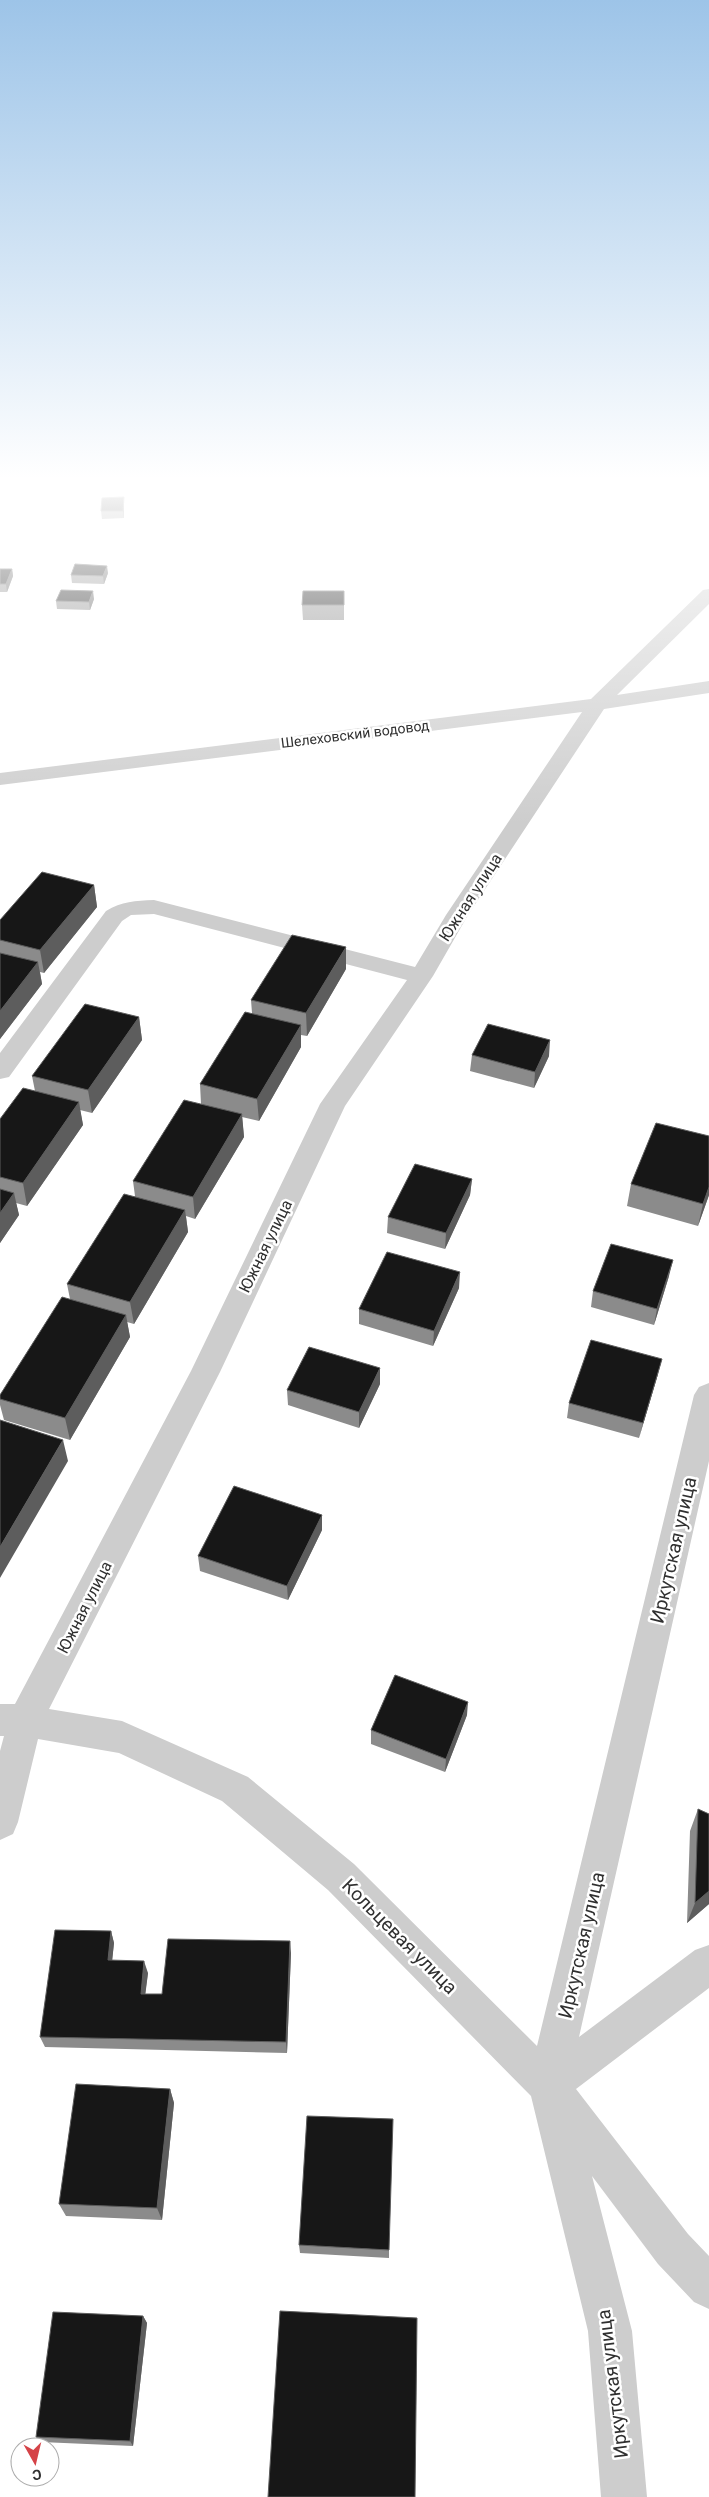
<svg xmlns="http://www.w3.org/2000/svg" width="709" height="2497" font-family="Roboto,sans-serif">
  <rect width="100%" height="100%" fill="#fff"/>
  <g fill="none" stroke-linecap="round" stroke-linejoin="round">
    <path fill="#cdcdcd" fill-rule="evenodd" d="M 709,589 L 709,604 L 617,695 L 709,681 L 709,693 L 604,709 L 468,915 L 433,976 L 345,1106 L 220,1372 L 49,1709 L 122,1721 L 248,1777 L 354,1864 L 537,2046 L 694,1395 L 699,1387 L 709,1383 L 709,1461 L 579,2037 L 695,1950 L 709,1945 L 709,1988 L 576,2089 L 688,2234 L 709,2256 L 709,2309 L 694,2302 L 658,2264 L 592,2176 L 632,2331 L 647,2497 L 601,2497 L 588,2331 L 531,2096 L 328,1890 L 222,1801 L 119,1753 L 38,1739 L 18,1822 L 13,1834 L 0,1840 L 0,1751 L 4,1736 L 0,1736 L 0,1704 L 15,1704 L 191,1371 L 320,1104 L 407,980 L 154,914 L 131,915 L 122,921 L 9,1077 L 0,1079 L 0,1053 L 106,911 C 122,901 135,901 154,900 L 415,967 L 446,915 L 582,712 L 0,785 L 0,773 L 591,699 L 703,590 Z"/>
  </g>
  <path fill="#8b8b8b" d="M 124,497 L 124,518 L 102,519 L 101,511 Z
    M 0,569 L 12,569 L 13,576 L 7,592 L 0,592 Z
    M 108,573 L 104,584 L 72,583 L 71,575 Z
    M 344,591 L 344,620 L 303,620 L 302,605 Z
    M 94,599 L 90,610 L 57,609 L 56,601 Z
    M 94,885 L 97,907 L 44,973 L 40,972 L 42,984 L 0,1039 L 0,920 Z
    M 346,969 L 307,1036 L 301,1035 L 301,1047 L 259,1121 L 242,1117 L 244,1137 L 195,1219 L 186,1216 L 188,1232 L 134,1324 L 127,1322 L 130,1337 L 70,1440 L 4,1420 L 0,1405 L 0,1395 L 70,1299 L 67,1284 L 135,1196 L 133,1181 L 201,1104 L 200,1084 L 252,1013 L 251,1000 Z
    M 139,1017 L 142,1040 L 92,1113 L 80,1110 L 83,1125 L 27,1206 L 16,1203 L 19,1215 L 0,1243 L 0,1119 L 35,1091 L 32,1076 Z
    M 472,1055 L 549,1056 L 534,1088 L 470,1071 Z
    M 709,1136 L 709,1195 L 698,1226 L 627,1206 L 631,1184 Z
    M 472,1179 L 470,1195 L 445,1249 L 387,1233 L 388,1217 Z
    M 669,1276 L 654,1325 L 591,1307 L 593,1291 Z
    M 459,1288 L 433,1346 L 359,1324 L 359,1309 Z
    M 658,1374 L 639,1438 L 567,1418 L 569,1403 Z
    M 380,1384 L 359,1428 L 288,1405 L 287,1390 Z
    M 322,1515 L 322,1530 L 288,1600 L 200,1571 L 198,1556 Z
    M 467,1715 L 445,1772 L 371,1744 L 371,1730 Z
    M 698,1809 L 709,1814 L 709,1904 L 687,1923 L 690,1831 Z
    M 111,1931 L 114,1943 L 112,1960 L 148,1973 L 145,1994 L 162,1994 L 291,1953 L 287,2053 L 45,2047 L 40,2037 Z
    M 170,2089 L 174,2103 L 162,2220 L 66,2216 L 59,2204 Z
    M 299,2245 L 389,2250 L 389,2258 L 300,2253 Z
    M 143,2316 L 147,2323 L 133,2446 L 41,2442 L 36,2437 Z"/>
  <path fill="#5d5d5d" d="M 124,497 L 124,518 L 123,511 Z
    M 107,566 L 108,573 L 104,584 L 103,576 Z
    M 12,569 L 13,576 L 7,592 L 6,584 Z
    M 93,591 L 94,599 L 90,610 L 89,602 Z
    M 94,885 L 97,907 L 44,973 L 40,950 Z
    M 346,947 L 346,969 L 307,1036 L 306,1013 Z
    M 38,962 L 42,984 L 0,1039 L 0,1011 Z
    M 139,1017 L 142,1040 L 92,1113 L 88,1090 Z
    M 301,1025 L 301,1047 L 259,1121 L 257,1099 Z
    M 550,1040 L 549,1056 L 534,1088 L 535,1072 Z
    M 79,1102 L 83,1125 L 27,1206 L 23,1183 Z
    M 242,1114 L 244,1137 L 195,1219 L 193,1197 Z
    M 472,1179 L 470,1195 L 445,1249 L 446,1233 Z
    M 709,1187 L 709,1195 L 698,1226 L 703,1204 Z
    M 14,1193 L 19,1215 L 0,1243 L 0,1213 Z
    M 185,1210 L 188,1232 L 134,1324 L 130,1302 Z
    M 673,1260 L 669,1276 L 654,1325 L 657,1309 Z
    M 460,1272 L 459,1288 L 433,1346 L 434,1331 Z
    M 126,1315 L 130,1337 L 70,1440 L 65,1418 Z
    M 662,1359 L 658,1374 L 639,1438 L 643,1423 Z
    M 380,1368 L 380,1384 L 359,1428 L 359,1412 Z
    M 63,1440 L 68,1461 L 0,1578 L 0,1547 Z
    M 322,1515 L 322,1530 L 288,1600 L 287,1586 Z
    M 468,1702 L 467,1715 L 445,1772 L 446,1759 Z
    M 709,1891 L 709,1904 L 687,1923 L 695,1903 Z
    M 111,1931 L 114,1943 L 111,1972 L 108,1960 Z
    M 290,1941 L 291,1953 L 287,2053 L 286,2042 Z
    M 144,1961 L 148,1973 L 144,2005 L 141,1994 Z
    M 170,2089 L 174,2103 L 162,2220 L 157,2208 Z
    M 143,2316 L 147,2323 L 133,2446 L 130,2441 Z"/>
  <path fill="#171717" stroke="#5d5d5d" d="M 124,497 L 123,511 L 101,511 L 102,498 Z
    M 75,564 L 107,566 L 103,576 L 71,575 Z
    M 0,569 L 12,569 L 6,584 L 0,584 Z
    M 61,590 L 93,591 L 89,602 L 56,601 Z
    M 303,591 L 344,591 L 344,605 L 302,605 Z
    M 42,872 L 94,885 L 40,950 L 0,940 L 0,920 Z
    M 292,935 L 346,947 L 306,1013 L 251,1000 Z
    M 0,953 L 38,962 L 0,1011 Z
    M 85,1004 L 139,1017 L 88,1090 L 32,1076 Z
    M 245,1012 L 301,1025 L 257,1099 L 200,1084 Z
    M 488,1024 L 550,1040 L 535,1072 L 472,1055 Z
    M 23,1088 L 79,1102 L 23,1183 L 0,1177 L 0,1119 Z
    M 184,1100 L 242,1114 L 193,1197 L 133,1181 Z
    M 656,1123 L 709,1136 L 709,1187 L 703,1204 L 631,1184 Z
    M 415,1164 L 472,1179 L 446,1233 L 388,1217 Z
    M 0,1189 L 14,1193 L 0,1213 Z
    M 124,1194 L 185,1210 L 130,1302 L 67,1284 Z
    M 611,1244 L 673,1260 L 657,1309 L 593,1291 Z
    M 387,1252 L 460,1272 L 434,1331 L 359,1309 Z
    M 62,1297 L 126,1315 L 65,1418 L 0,1399 L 0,1395 Z
    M 591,1340 L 662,1359 L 643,1423 L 569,1403 Z
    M 309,1347 L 380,1368 L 359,1412 L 287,1390 Z
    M 0,1420 L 63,1440 L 0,1547 Z
    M 234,1486 L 322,1515 L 287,1586 L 198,1556 Z
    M 395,1675 L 468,1702 L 446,1759 L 371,1730 Z
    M 698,1809 L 709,1814 L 709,1891 L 695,1903 Z
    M 55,1930 L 111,1931 L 108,1960 L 144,1961 L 141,1994 L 162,1994 L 168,1939 L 290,1941 L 286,2042 L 40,2037 Z
    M 76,2084 L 170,2089 L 157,2208 L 59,2204 Z
    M 307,2116 L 393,2119 L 389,2250 L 299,2245 Z
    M 280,2311 L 417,2318 L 415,2497 L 268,2497 Z
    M 53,2312 L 143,2316 L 130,2441 L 36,2437 Z"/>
  <linearGradient id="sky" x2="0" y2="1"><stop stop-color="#9dc4e8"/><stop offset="0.58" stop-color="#fff"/><stop offset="1" stop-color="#fff" stop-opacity="0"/></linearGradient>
  <rect width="709" height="824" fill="url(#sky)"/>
  <g text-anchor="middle" stroke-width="5" stroke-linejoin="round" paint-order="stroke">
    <g font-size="14" fill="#303030" stroke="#fff">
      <text transform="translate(355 734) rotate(-7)" y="5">Шелеховский водовод</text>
    </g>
    <g font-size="16" fill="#303030" stroke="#fff">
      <text transform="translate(470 897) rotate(-57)" y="6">Южная улица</text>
      <text transform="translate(265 1246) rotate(-64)" y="6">Южная улица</text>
      <text transform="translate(84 1607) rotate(-63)" y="6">Южная улица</text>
    </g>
    <g font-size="19" fill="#303030" stroke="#fff">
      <text transform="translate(673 1550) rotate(-77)" y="7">Иркутская улица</text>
      <text transform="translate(400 1936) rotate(45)" y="7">Кольцевая улица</text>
      <text transform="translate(581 1945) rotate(-77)" y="7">Иркутская улица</text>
      <text transform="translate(612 2384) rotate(-97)" y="7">Иркутская улица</text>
    </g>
  </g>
  <g transform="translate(35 2462) rotate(172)"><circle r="24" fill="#ffffff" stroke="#acacac"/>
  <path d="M0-4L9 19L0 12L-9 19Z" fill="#d54348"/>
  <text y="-8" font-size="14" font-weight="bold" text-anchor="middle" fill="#303030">С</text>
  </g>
</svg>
